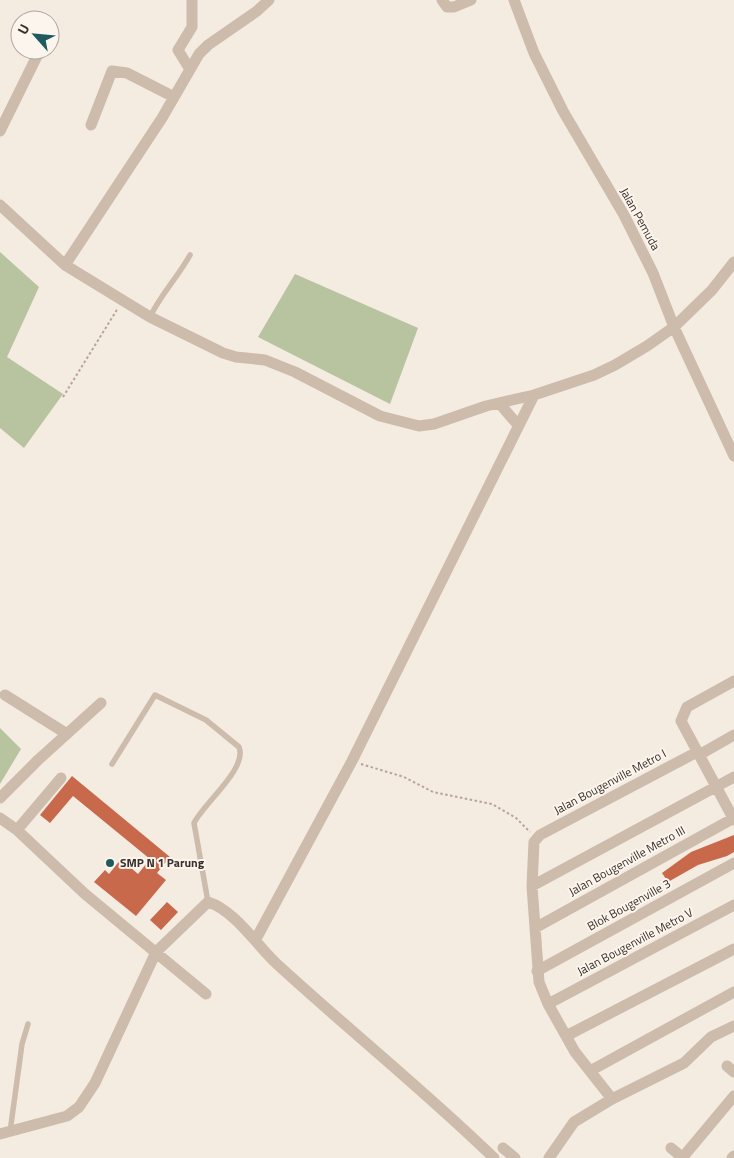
<svg xmlns="http://www.w3.org/2000/svg" width="734" height="1158" font-family="'Titillium Web',sans-serif">
	<rect width="100%" height="100%" fill="#f4ebe1"/>
	<path fill="#b8c4a0" d="M0,252L39,287L7,357L63,394L24,448L0,428Z
		M295,274L418,328L390,404L258,337Z
		M0,728L21,749L0,784Z"/>
	<path fill="#c8694b" d="M72,776L170,857L157,873L166,880L136,916L94,882L105,870L109,874L121,859L138,874L150,859L73,796L50,823L40,815Z
		M734,835V852L727,856L698,865L668,882L662,873L691,852Z
		M167,902L178,912L161,930L150,920Z"/>
	<g fill="none" stroke-linecap="round" stroke-linejoin="round">
		<path stroke="#b9a596" stroke-width="2" stroke-dasharray="2.5 2.5" stroke-linecap="butt" d="M63,397L118,308
			M361,764L404,777L433,792L492,804L516,818L530,832"/>
		<path stroke="#cdbbac" stroke-width="5.5" d="M150,317C161,294 178,277 190,255
			M112,764L155,695L206,720L239,747C248,768 204,803 194,823L208,902
			M10,1132L22,1044L28,1024"/>
		<path stroke="#cdbbac" stroke-width="11" d="M442,0L447,7H454L471,0
			M514,0L534,53L563,111L624,215L653,273L674,327L734,456
			M189,68L178,50L192,27V0
			M91,125L112,71L127,73L172,96
			M0,131L40,50
			M0,205L65,265L150,317L223,353L236,357L265,360L295,372L380,416L419,426L434,424L486,406L534,395L594,375L615,365L647,346L674,327L712,290L734,262
			M65,265L162,118L199,54L208,45L257,11L269,0
			M499,403L518,425
			M734,681L687,707L681,721L734,820
			M5,695L67,734
			M699,755L734,735
			M0,798L38,760L101,703
			M0,818L17,830L85,894L206,994
			M17,830L61,778
			M532,886L734,777
			M535,928L734,818
			M256,939L352,761L534,395
			M537,971L734,863
			M548,1004L734,905
			M566,1036L734,949
			M727,1066L734,1072
			M590,1071L734,992
			M612,1099L575,1052L548,1004L539,982L532,886L534,842L540,835L697,752
			M0,1134L67,1116L79,1107L95,1083L156,952L208,902C236,911 257,946 278,965C349,1030 425,1091 494,1158
			M503,1148L515,1158
			M671,1148L683,1158
			M683,1157L734,1096
			M549,1158L574,1122L612,1099L684,1063L711,1037L734,1026
			M732,1158L734,1156"/>
	</g>
	<circle fill="#1f5a5e" stroke="#fbf5ee" stroke-width="2" cx="110" cy="863" r="5"/>
	<g text-anchor="middle" stroke-width="4" stroke-linejoin="round" paint-order="stroke">
		<g font-size="12" fill="#3b302b" stroke="#fbf5ee">
			<text transform="translate(640 219) rotate(61)" y="4">Jalan Pemuda</text>
			<text transform="translate(610 782) rotate(-28)" y="4">Jalan Bougenville Metro I</text>
			<text transform="translate(627 861) rotate(-29)" y="4">Jalan Bougenville Metro III</text>
			<text transform="translate(629 905) rotate(-29)" y="4">Blok Bougenville 3</text>
			<text transform="translate(635 942) rotate(-28)" y="4">Jalan Bougenville Metro V</text>
		</g>
		<g font-size="12" font-weight="bold" fill="#3b302b" stroke="#fbf5ee" text-anchor="start">
			<text x="120" y="867">SMP N 1 Parung</text>
		</g>
	</g>
	<g transform="translate(35 35) rotate(297)"><circle r="24" fill="#fbf5ee" stroke="#aea6a0"/>
	<path d="M0-4L9 19L0 12L-9 19Z" fill="#1f5a5e"/>
	<text y="-8" font-size="14" font-weight="bold" text-anchor="middle" fill="#3b302b">U</text>
	</g>
</svg>
